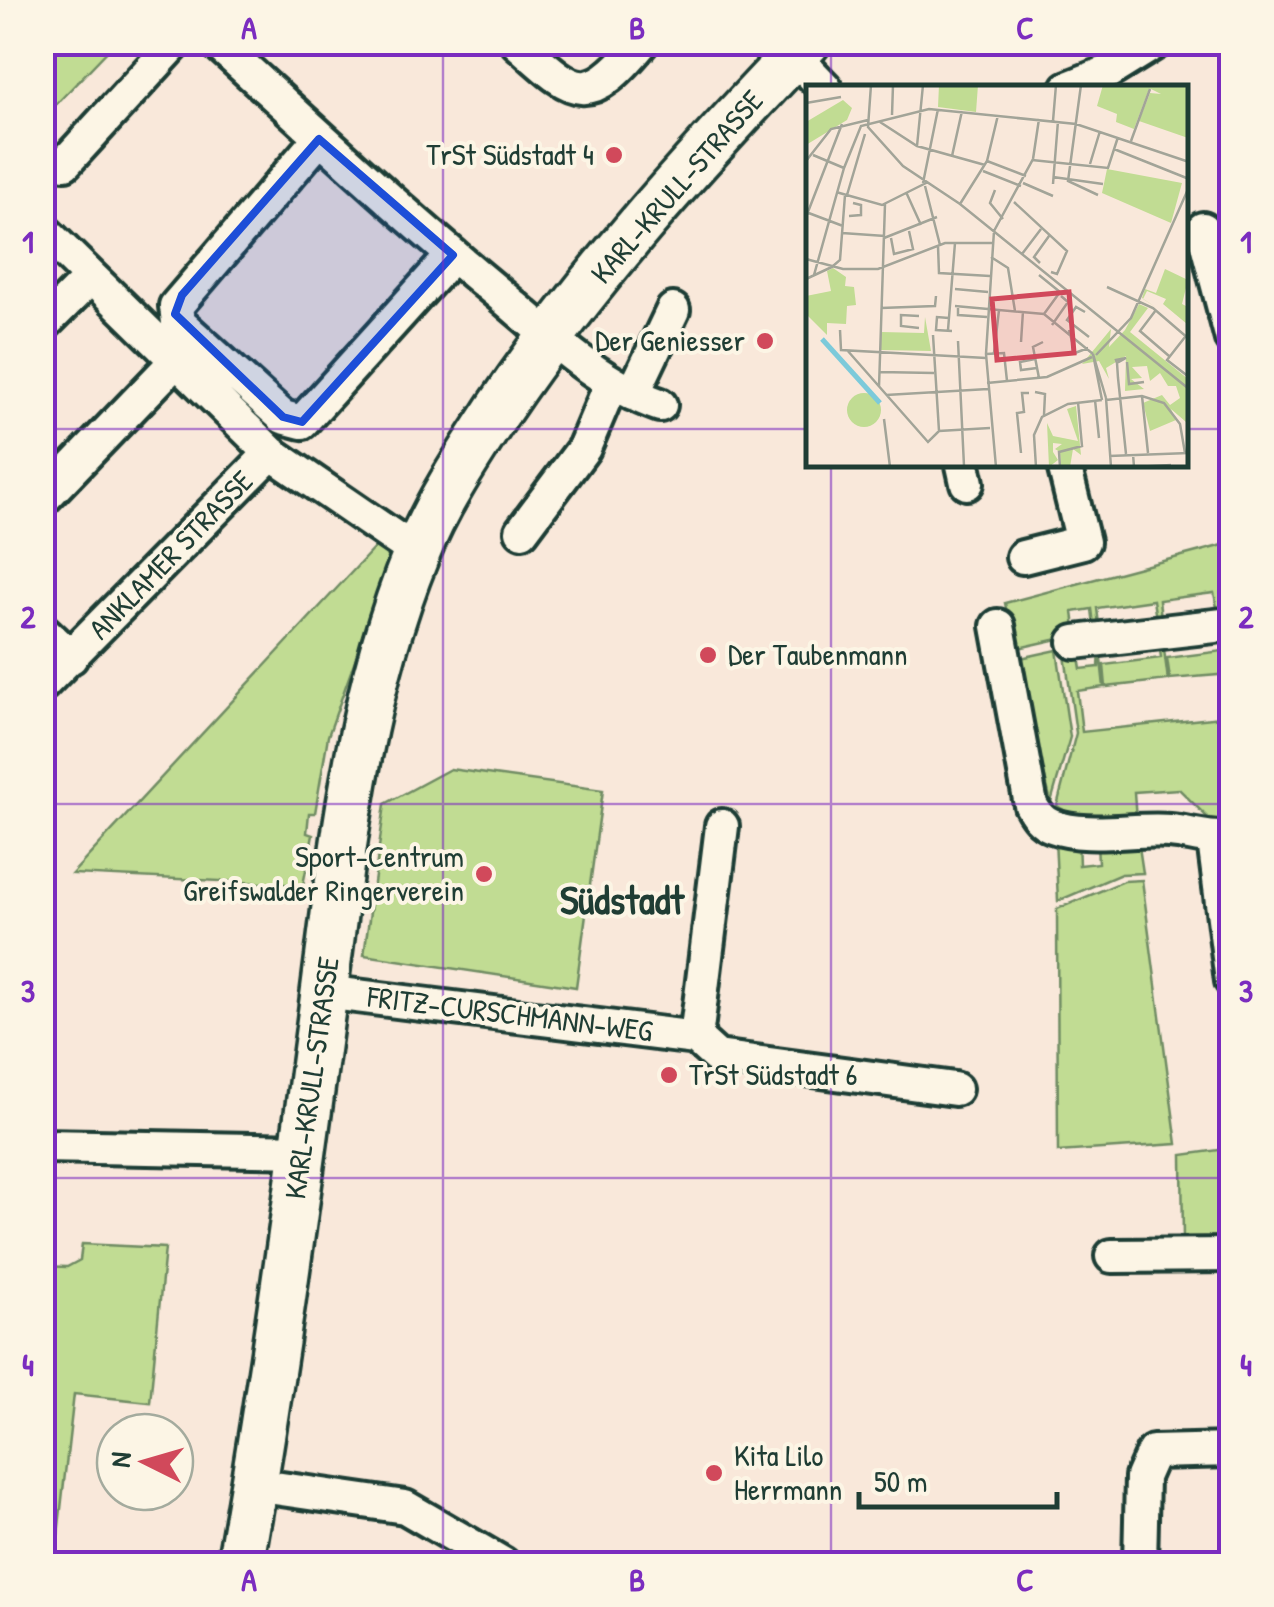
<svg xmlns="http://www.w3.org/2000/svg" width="1274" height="1607" font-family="'Patrick Hand',sans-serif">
	<rect width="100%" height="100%" fill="#f9e8da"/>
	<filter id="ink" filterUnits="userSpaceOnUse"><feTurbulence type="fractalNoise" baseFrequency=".01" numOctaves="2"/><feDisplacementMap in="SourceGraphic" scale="20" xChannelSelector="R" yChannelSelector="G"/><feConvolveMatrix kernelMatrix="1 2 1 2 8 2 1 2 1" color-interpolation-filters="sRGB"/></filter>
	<g filter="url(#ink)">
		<path fill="#c1dc93" stroke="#708c64" stroke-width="2.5" d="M43,42L115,43L43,118L42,43Z
			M1231,543V590L1221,592L1223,611L1218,612L1214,593L1159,600L1161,618L1156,619L1153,600L1097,608L1099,625H1094L1092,609L1073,612L1076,635L1014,649L1005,603Z
			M376,546L392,556L328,736L315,813H309L307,833L313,835L303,885L72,874Z
			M1225,633L1230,674L1170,679L1167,658L1223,651L1221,634Z
			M1159,642H1163L1168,680L1106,687L1104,665L1161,658Z
			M1077,645L1081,669L1099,667L1100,650L1104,687L1077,691L1082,732L1231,716V818L1210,820L1179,789L1134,792L1136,820L1076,817L1057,806L1076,733L1064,648Z
			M1057,650L1070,737L1051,802L1016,659Z
			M450,769L603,790L576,987L364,955L385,804Z
			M1055,838L1078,840L1079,865L1098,863L1097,842L1138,840L1143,873L1121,874L1058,901Z
			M1142,880L1177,1144L1058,1152L1057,909L1124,881Z
			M1226,1149L1231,1153V1240L1183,1241L1182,1155Z
			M82,1244L165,1248L150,1402L74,1394L57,1544L43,1538V1266L67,1267L80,1260Z"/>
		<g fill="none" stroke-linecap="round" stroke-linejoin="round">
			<defs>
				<path id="street" d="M216,42C309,126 400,212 497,292C547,334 597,383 660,405
					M517,42C575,94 586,110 642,42
					M794,56L825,88
					M1068,88L1106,73L1156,42
					M319,139L176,306L178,322L283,417L302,422L453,255
					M65,163L176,42
					M42,229L271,453L417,553
					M1203,229L1232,339
					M42,326L90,278
					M633,394L673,310
					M963,465L967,483
					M42,500L174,363
					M522,531L584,448L611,384
					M1023,557L1083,542L1064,465
					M998,626L1031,805C1036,814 1041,822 1052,826C1087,839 1133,828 1170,831C1191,833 1209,840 1232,838
					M42,630L71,657
					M1075,642L1232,624
					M42,685L271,453
					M1214,840L1232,981
					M324,992L696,1038L717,1057L955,1089
					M696,1038L722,826
					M42,1146L303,1151
					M1112,1256L1232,1255
					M254,1485L405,1507L503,1564
					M1140,1564L1142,1477L1153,1452L1232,1450"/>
				<path id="secondary" d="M240,1564C272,1385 296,1204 320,1024C341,865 355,705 416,555C436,504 469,455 499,409C588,277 697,157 807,42"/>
			</defs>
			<use href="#street" stroke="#1f3d34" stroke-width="40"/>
			<use href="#secondary" stroke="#1f3d34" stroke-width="52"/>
			<use href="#street" stroke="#fcf5e5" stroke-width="32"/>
			<use href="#secondary" stroke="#fcf5e5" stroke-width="45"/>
		</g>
	</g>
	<path fill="#1d4ed8" fill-opacity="0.2" stroke="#1d4ed8" stroke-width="8" stroke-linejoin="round" d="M319,139L453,255L302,422L283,417L175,314L182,295Z"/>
	<path fill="none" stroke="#7b2cbf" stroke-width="2.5" stroke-opacity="0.55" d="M443,42V1564M831,42V88M42,429H809M1186,429H1232M831,465V1564M42,804H1232M42,1178H1232"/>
	<g fill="#d1495b" stroke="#fcf5e5" stroke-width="4">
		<circle cx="614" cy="155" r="10"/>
		<circle cx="765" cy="341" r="10"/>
		<circle cx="708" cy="655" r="10"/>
		<circle cx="484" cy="874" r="10"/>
		<circle cx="669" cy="1075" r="10"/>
		<circle cx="714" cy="1473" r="10"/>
	</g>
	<g text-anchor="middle" stroke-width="8" stroke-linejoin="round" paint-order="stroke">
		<g font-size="30" fill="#1f3d34" stroke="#fcf5e5" text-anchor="end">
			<text x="594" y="165">TrSt Südstadt 4</text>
			<text x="745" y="351">Der Geniesser</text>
			<text x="728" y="665" text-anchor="start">Der Taubenmann</text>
			<text x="464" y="867">Sport-Centrum<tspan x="464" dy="34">Greifswalder Ringerverein</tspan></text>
			<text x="689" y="1085" text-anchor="start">TrSt Südstadt 6</text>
			<text x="734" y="1466" text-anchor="start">Kita Lilo<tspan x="734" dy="34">Herrmann</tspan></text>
		</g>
		<g font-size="30" fill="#1f3d34" stroke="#fcf5e5">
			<text transform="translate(677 187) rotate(-49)" y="10">KARL-KRULL-STRASSE</text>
			<text transform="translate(171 555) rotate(-46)" y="10">ANKLAMER STRASSE</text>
			<text transform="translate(510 1014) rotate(7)" y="10">FRITZ-CURSCHMANN-WEG</text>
			<text transform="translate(312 1078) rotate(-82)" y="10">KARL-KRULL-STRASSE</text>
		</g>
		<g font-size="40" font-weight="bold" fill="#1f3d34" stroke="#fcf5e5">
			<text x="622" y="914">Südstadt</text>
		</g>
	</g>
	<g transform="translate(806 85)">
		<rect width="382" height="382" fill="#f9e8da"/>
		<path d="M133,0H172L170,27L132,22ZM297,0H382V53L333,36L344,8L355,9L345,4H343L328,44L310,37L311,29L291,21ZM37,15L46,23L41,35L0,60V37ZM301,84L376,98L365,138L296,108ZM27,183L40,192L39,201L48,202L50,220L41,221L40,239L21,238V250L0,229V211L25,206L21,186ZM359,184L382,195L376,219L382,222L381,239L357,219L360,214L341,206L337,214L351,223L336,213L339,204L350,208ZM333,219L342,223L324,247L382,294L380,337L365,324L370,335L344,346L337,318L356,310L364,320L374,313L370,301H362L354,288L344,296L341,281L326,282L336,293L325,294L338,304L319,306L320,271L300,283L303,294L293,276L276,279L305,244L303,262L319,245ZM119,232L125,266L75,265V247L118,248ZM41 325a17 17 0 1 1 34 0a17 17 0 1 1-34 0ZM270,321L275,370L267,364L264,382H255L254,367L249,364L256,359L247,358V367L252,375L243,382L241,338L247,351L272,356L261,324Z" fill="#c1dc93"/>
		<path fill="none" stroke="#7ccada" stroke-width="5" d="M16,254L74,318"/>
		<path fill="none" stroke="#a2a498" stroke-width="2.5" d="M65,0L62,42L97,81L154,119L383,304M275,0L262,96L292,110M0,18L35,12M86,30L87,0M247,36L250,0M74,37L111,61L179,80M325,56L344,4M111,61L117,0M308,64L383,94M7,70L38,83L55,41L123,24L270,39L383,77M146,71L156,26M226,75L302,83L312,52M0,76L25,44L62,35M181,76L220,91M284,79L294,46M177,86L215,101M247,92L297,99M117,98L132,24M217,98L247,111M247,99L252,36M119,101L134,160M189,105L184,118L197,134M30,107L76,120L122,97M100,107L115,140M41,110L59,49M208,117L261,166L251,189L245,187M154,119L181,76L192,30M0,127L37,141M43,131L55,130V120L47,118M0,132L36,39M188,146L227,74L233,34M188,146L180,269L190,382M36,148L79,151M78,153L131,132M85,153L88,169L107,164L103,146M132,161L133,188L184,191M216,169L235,144M185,172L202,183L209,226M0,174L37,184H72L139,158H186M234,178L228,172L243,151M27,181L34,175L39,110M8,190L38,83M233,190L254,207L238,229M0,194L28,181M301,202L347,223L383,254M149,204L182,207M149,221L238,229L287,269M75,223L129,221L130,211M152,223V230L181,232M350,225L334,246L363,271M279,227L270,222L261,235L283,252M143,233L131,232L130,245L146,246M246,240L262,217L255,211M113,243L95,241V230L113,231M34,245L35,265L180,273M142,245L149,158M263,245L269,268L282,263M127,250L133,346M379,252L361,275L383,292M152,256L158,381M215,257L217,226M41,265L122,357L133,346L184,343M188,268L193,225M180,269L198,268L201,296M290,270L325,233L383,102M229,274L214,277L215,285L231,283M321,277L323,299L338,297M311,278L320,273L310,275L311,278L312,293L320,369M73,287L128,288M233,293L227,262L237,257M181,298L241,292L286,272M73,302L79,119M229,307L239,309L238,330M80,310L182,304M336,311L342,368M300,313L305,382M289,315L293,353M296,315L287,269L300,313M300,315L336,311L358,318L374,339L379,368M78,334L84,382M215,368L211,328L218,327L216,308H223M327,369L328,382L365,380M303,371L383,368M230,382L228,350L236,332L262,319L296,315M254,382L253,367L276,361L272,317"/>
		<path fill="#d1495b" fill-opacity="0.15" stroke="#d1495b" stroke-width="5" d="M263,207L268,268L191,275L186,214Z"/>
		<rect width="382" height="382" fill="none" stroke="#1f3d34" stroke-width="5"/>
	</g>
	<rect width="1274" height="1607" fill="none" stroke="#fcf5e5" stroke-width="110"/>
	<g transform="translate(145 1462) rotate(275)"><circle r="48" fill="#fcf5e5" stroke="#a4ab9e" stroke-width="2.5"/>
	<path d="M0-8L18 38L0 25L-18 38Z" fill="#d1495b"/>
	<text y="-15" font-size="28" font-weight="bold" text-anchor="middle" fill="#1f3d34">N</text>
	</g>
	<path d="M859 1492v15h198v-15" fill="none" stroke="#1f3d34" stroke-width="5"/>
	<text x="874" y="1492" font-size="30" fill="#1f3d34" stroke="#fcf5e5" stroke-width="8" paint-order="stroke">50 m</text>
	<rect x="55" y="55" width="1164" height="1497" fill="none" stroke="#7b2cbf" stroke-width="4"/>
	<g font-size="32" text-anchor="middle" font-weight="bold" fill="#7b2cbf">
		<text x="249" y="39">A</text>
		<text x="637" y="39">B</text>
		<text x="1025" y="39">C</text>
		<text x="28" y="253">1</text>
		<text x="1246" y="253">1</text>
		<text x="28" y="628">2</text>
		<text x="1246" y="628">2</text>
		<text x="28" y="1002">3</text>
		<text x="1246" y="1002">3</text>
		<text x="28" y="1376">4</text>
		<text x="1246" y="1376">4</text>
		<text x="249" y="1591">A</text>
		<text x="637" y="1591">B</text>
		<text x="1025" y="1591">C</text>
	</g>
</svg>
